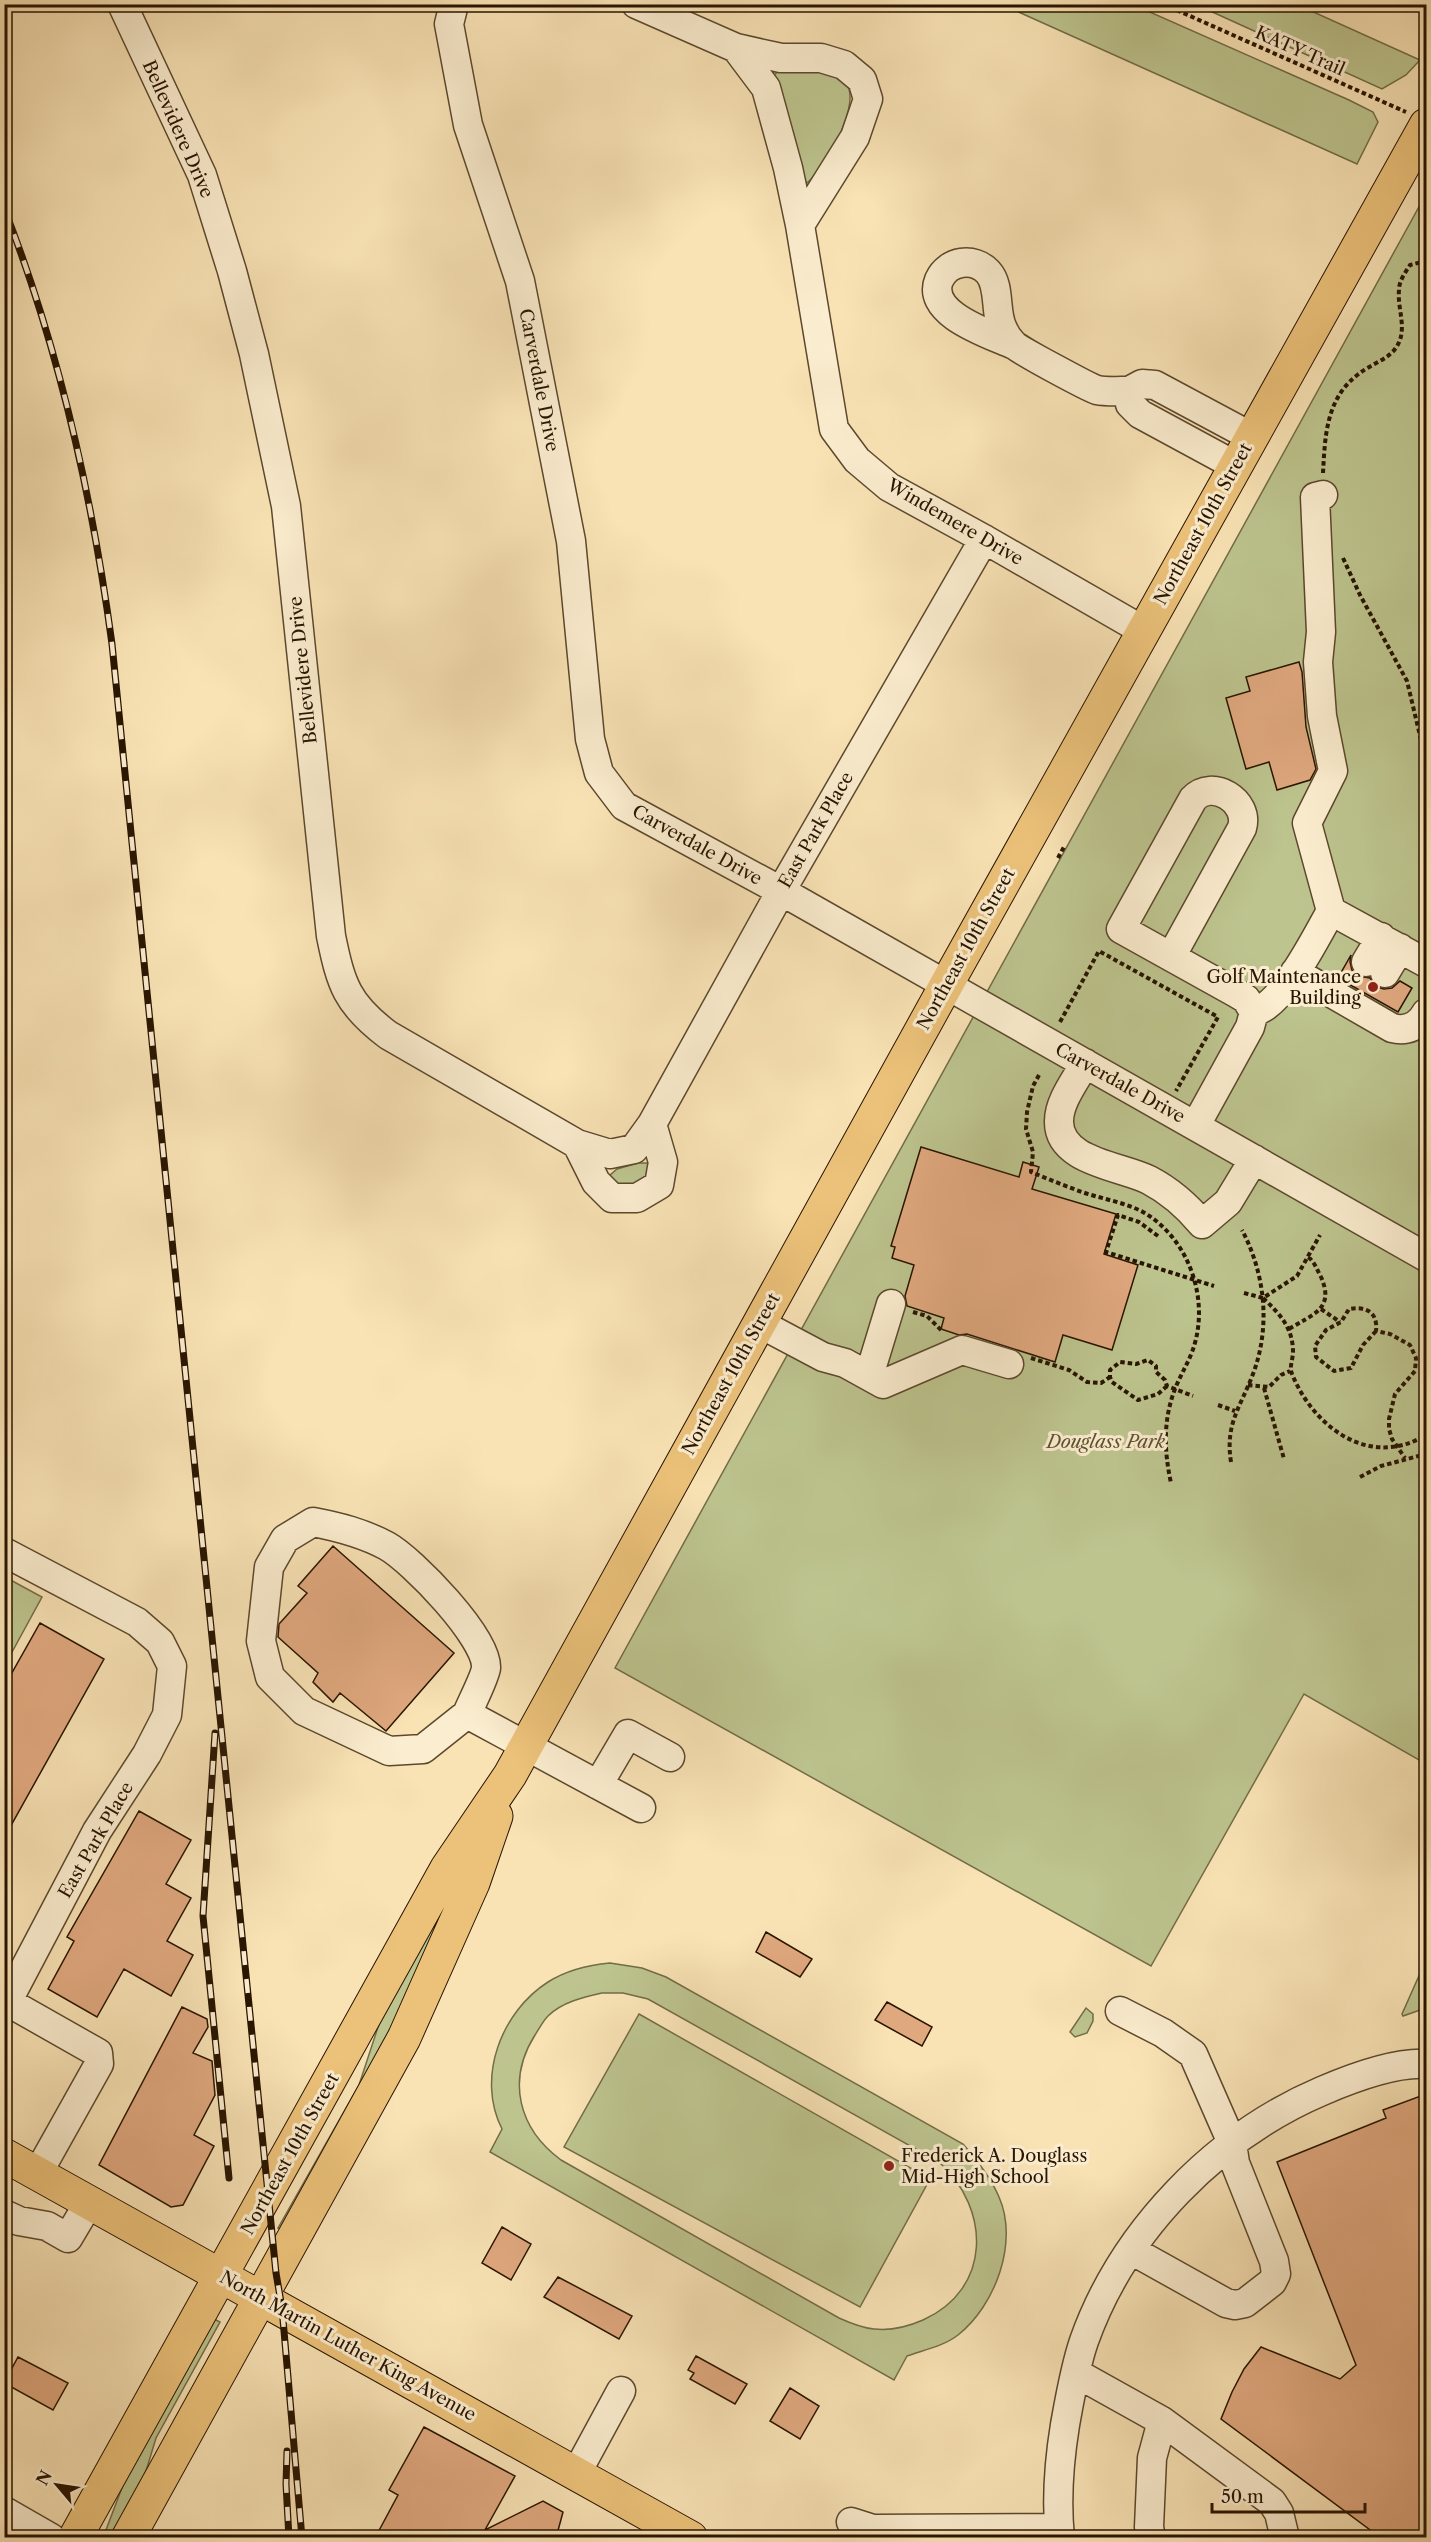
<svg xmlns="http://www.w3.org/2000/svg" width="1431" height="2542" font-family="'Libre Caslon Text',serif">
	<rect width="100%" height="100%" fill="#f9e3b5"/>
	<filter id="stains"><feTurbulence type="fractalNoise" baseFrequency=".00333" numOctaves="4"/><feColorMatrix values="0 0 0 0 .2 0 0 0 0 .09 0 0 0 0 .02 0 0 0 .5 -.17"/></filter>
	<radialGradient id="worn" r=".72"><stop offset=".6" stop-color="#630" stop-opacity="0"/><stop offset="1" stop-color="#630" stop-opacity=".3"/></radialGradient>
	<path fill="#bdc48e" stroke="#726c47" stroke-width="1.5" fill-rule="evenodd" d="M1003,5H1134L1349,100L1373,112L1378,122L1357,164Z
		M1197,5H1298L1420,60L1406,75L1382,89Z
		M825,69C831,73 840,77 845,82C864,102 824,170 807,183L799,174L773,76L780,70Z
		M1426,194V1764L1304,1694L1151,1966L615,1668Z
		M638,1163H648L653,1170L649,1180L615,1189L608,1177L617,1169Z
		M5,1577L42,1597L5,1665Z
		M451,1883L461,1887L387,2048L287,2231L278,2228L359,2085L381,2018Z
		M1426,1960V2008L1403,2016L1402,2014Z
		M610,1963L642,1968L666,1977L963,2144C977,2160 991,2178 999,2197C1019,2242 995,2306 958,2335C944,2346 924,2350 907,2356L894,2380L490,2152L502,2129C476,2078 501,2012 548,1982C567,1970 588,1965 610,1963ZM602,1993H623L648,1999L939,2162C991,2209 992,2289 923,2320C907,2327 891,2331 874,2329C862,2328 850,2323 839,2318L561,2160C519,2129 506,2081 535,2035C539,2029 543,2021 548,2016C562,2002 584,1997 602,1993Z
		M1086,2008L1093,2014V2021L1087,2033L1075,2037L1070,2032Z
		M639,2014L930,2179L860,2307L564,2147Z
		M214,2319L220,2322L156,2438L136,2504L114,2537L103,2538L123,2485Z"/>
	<path fill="#e0a87f" stroke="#281400" stroke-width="1.5" d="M1299,662L1302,672L1306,727L1316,769L1310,780L1277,790L1269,762L1246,769L1226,698L1250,691L1246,677Z
		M1351,955L1350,962L1352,970L1358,976L1370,978L1377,987L1384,989L1392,988L1400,981L1412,988L1398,1012L1338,978Z
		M921,1147L1019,1177L1023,1162L1039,1167L1032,1189L1116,1214L1104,1254L1138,1265L1112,1350L1063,1335L1055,1362L967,1334L959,1335L941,1329L944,1318L907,1306L905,1296L914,1265L892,1258L895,1247L891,1246Z
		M333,1546L454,1653L386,1731L340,1693L333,1702L313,1682L318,1673L278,1637L279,1624L307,1593L298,1586Z
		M40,1623L104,1659L4,1838V1687Z
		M139,1811L191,1840L166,1884L191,1898L167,1941L193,1955L171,1996L124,1969L97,2017L48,1989L74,1941L67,1937Z
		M766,1932L812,1959L800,1977L756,1952Z
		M887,2002L932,2027L922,2046L875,2020Z
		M182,2007L207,2019L208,2027L193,2053L212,2061L215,2095L194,2135L214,2146L183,2205L171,2207L99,2165Z
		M1426,2094V2538L1415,2531L1410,2538H1381L1221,2419L1232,2392L1244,2369L1261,2347L1340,2379L1356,2365L1277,2162L1386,2118L1383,2110Z
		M502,2227L531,2244L511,2280L482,2263Z
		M558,2277L632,2316L619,2339L544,2297Z
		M696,2356L747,2384L735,2404L690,2379L694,2373L688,2370Z
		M18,2357L68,2383L53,2410L4,2383Z
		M790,2388L819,2406L800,2439L770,2421Z
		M424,2427L515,2476L485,2530L543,2501L563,2512L556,2538H375L398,2495L389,2490Z"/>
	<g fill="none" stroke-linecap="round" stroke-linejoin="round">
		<defs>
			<path id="minor" d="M122,4L202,175L232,271L254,354L286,506L331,936C341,985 347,1004 388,1035L577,1144L596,1182L612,1198H637L659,1185L663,1162L652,1124L781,891L984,539
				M454,4L449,24L468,125L520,281L571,541L590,739L599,773L624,806L781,891L1426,1257
				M636,4L736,48L781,58H821L844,65L862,80L868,99L855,137L800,225L834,429L857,460L889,487L984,539L1144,631
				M736,48L766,88L788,168L800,225
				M1014,345C990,334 925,314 939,280C948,260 974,257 988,272C1001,286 994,312 1003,329C1005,334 1009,340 1013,344C1017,349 1090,388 1097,390C1107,392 1119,391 1129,391
				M1236,466L1140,414L1130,404L1129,391L1142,384L1155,385L1252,437
				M1323,495L1315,497L1321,632L1318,662L1322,716L1333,771L1307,823L1331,911L1426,963
				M1171,957L1242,828C1250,801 1212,778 1193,799L1121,929L1236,993L1246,999L1254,1012L1250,1027L1196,1125
				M1366,962L1381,937
				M1295,972L1392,1028C1407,1032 1419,1026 1426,1013
				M1385,973L1400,948
				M1254,1012C1283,1005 1316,937 1331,911
				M1085,1063C1076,1080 1059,1101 1059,1121C1058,1162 1122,1166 1149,1180C1170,1191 1187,1206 1202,1224L1228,1202L1254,1159
				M577,1144L610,1154L634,1149L652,1124
				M759,1323L823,1357L845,1363L883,1384L962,1350L1009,1364
				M869,1376L891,1304
				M4,1552L137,1622L160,1642L172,1666L167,1715L147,1754L97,1831L4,2008
				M467,1714C471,1704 485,1677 486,1668C488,1638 412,1560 387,1546C363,1533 339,1527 313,1522L285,1539L269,1567L261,1641L270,1677L304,1711L389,1751L423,1749L467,1714L641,1808
				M598,1785L628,1734L670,1757
				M8,2002L98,2053L99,2064L38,2173
				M1120,2011L1163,2033L1193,2054L1232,2143L1235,2163L1274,2261L1276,2274L1272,2282L1245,2303L1235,2305L1226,2303L1131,2250
				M4,2214L19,2221L47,2226L68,2238L90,2201
				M1076,2373L1162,2421L1272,2502L1279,2513L1285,2538
				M576,2474L621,2391
				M4,2511L51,2538
				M851,2522L873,2529L1059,2528
				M1060,2538C1056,2500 1059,2462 1065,2425C1070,2397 1075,2367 1084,2341C1123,2231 1216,2136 1322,2091C1350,2079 1395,2062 1426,2064
				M1151,2538L1149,2527L1152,2458L1162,2421"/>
			<path id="major" d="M4,2155L691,2538
				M75,2538L447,1868L510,1775L954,971L1426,125
				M128,2538L404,2038L473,1883L496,1816"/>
		</defs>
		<use href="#minor" stroke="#5c482d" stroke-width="31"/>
		<use href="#major" stroke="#281400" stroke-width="35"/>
		<path stroke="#281400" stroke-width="4" stroke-dasharray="4.5 3" stroke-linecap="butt" d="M1163,4L1406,112
			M1323,473C1325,436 1326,397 1360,373C1370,365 1388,359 1395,349C1409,331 1397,310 1399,290C1399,281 1405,273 1410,265L1422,262L1426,263
			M1343,558L1360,595L1407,681L1426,761
			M1058,858L1065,845
			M1060,1022L1099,951L1218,1017L1176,1091
			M1039,1075L1033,1086L1027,1112L1026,1129L1033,1152L1031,1172C1048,1179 1065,1186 1082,1192C1102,1199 1124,1202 1143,1212C1190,1239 1211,1302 1192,1352C1187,1365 1180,1376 1175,1389C1163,1420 1164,1451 1171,1483
			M1158,1236L1139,1222L1118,1215L1106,1252L1214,1286
			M1244,1293L1263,1298L1297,1276L1320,1235
			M1263,1298C1280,1314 1293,1328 1293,1352C1293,1359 1289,1367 1292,1374C1314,1428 1370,1469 1426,1435
			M1321,1309L1340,1322
			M913,1312L927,1316L943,1332
			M1289,1329C1313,1314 1335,1309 1321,1277C1317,1270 1315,1262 1308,1257
			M1376,1331L1363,1345L1351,1368L1334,1371L1316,1357L1315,1346L1326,1330L1341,1322L1349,1309C1366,1306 1378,1312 1376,1331L1390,1334L1410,1345L1416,1358L1415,1371L1395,1394L1389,1419V1429L1392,1439L1405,1458
			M1031,1358L1069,1370L1087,1382L1101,1383L1110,1377
			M1248,1385L1269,1387L1281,1375L1290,1371
			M1167,1386L1158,1394L1138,1400L1112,1382L1110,1377V1370L1120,1362L1136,1364L1148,1360L1156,1366V1372L1165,1380L1167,1386L1193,1396
			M1264,1388L1284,1459
			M1218,1405L1235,1411
			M1231,1462C1225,1424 1240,1408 1253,1374C1271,1326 1265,1274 1242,1230
			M1360,1477L1381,1466L1426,1454"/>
		<use href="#minor" stroke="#fbedcf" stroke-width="28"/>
		<use href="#major" stroke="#ecc27a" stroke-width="33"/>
		<defs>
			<path id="rail" d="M4,208C59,348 92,495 112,644L276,2273L282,2308L302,2538
				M215,1733L203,1916L229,2178
				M287,2451L286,2484L289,2538"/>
		</defs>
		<use href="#rail" stroke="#281400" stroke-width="7"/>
		<use href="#rail" stroke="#fbedcf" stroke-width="4.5" stroke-dasharray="14" stroke-linecap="butt"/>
	</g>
	<g fill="#8f2418" stroke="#fbedcf" stroke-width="2">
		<circle cx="1373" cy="987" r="6"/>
		<circle cx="889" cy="2166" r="6"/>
	</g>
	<g text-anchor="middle" stroke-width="6" stroke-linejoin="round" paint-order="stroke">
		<g font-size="18" fill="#281400" stroke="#fbedcf">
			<text transform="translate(1300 51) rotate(24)" y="6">KATY Trail</text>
			<text transform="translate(178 129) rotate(66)" y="6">Bellevidere Drive</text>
			<text transform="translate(539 380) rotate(79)" y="6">Carverdale Drive</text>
			<text transform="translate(955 522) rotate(30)" y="6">Windemere Drive</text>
			<text transform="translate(1203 524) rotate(-61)" y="6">Northeast 10th Street</text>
			<text transform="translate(303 670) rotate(-96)" y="6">Bellevidere Drive</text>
			<text transform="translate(816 830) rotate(-60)" y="6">East Park Place</text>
			<text transform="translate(697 845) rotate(29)" y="6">Carverdale Drive</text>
			<text transform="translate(966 949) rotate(-61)" y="6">Northeast 10th Street</text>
			<text transform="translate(1120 1083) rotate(29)" y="6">Carverdale Drive</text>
			<text transform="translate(731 1374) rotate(-61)" y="6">Northeast 10th Street</text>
			<text transform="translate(96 1840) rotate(-60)" y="6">East Park Place</text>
			<text transform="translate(290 2154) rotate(-61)" y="6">Northeast 10th Street</text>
			<text transform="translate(348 2346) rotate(29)" y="6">North Martin Luther King Avenue</text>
		</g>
		<g font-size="18" fill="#281400" stroke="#fbedcf" text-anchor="end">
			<text x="1361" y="983">Golf Maintenance<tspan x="1361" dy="21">Building</tspan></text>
			<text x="901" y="2162" text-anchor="start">Frederick A. Douglass<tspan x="901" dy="21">Mid-High School</tspan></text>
		</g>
		<g font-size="18" font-style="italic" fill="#5c5232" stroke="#fbedcf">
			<text x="1106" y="1448">Douglass Park</text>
		</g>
	</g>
	<rect width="1431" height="2542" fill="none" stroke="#f9e3b5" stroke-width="24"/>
	<rect x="6" y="6" width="1419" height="2530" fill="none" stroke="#281400" stroke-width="3"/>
	<rect x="12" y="12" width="1407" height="2518" fill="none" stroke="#281400" stroke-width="1.5"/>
	<g transform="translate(57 2485) rotate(299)" stroke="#fbedcf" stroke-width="4.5" paint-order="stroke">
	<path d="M0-4.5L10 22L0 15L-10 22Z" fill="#281400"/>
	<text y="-9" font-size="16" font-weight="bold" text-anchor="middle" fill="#281400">N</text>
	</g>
	<path d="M1212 2503v9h153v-9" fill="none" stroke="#281400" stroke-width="3"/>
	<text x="1221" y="2503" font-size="18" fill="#281400" stroke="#fbedcf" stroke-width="4.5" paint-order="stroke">50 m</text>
	<rect width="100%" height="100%" filter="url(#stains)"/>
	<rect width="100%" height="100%" fill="url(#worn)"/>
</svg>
